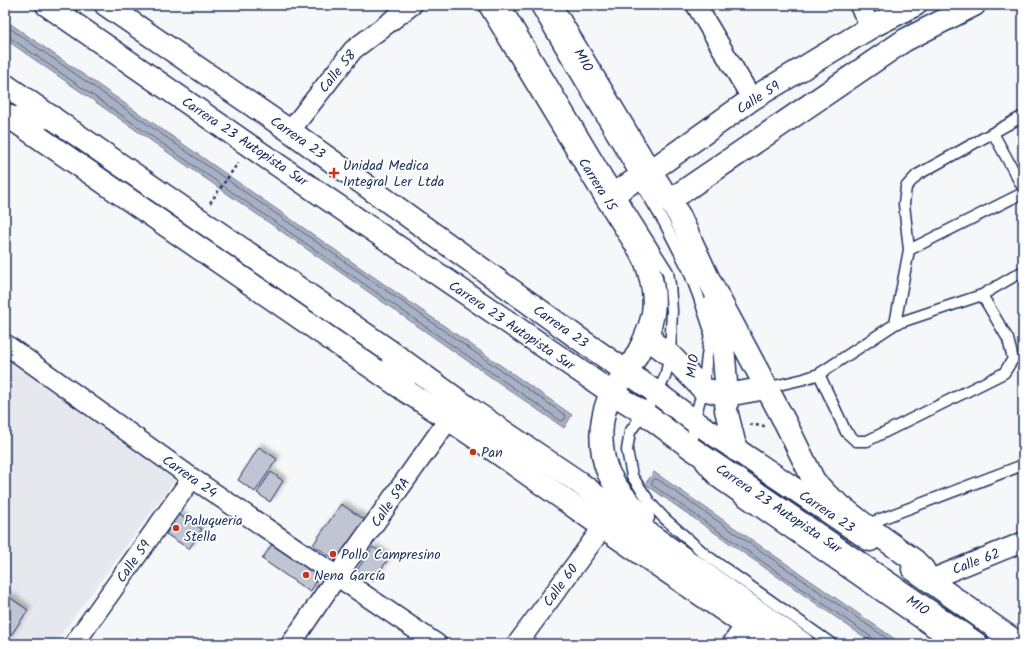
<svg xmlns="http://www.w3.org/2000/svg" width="1028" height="649" font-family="Kalam,sans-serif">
	<defs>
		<filter id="shadow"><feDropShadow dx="3.5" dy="-3.5" stdDeviation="2" flood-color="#0004"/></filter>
	</defs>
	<rect width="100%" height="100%" fill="#f6f7f9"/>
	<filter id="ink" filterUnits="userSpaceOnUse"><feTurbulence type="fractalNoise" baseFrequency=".025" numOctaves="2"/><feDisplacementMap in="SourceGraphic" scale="8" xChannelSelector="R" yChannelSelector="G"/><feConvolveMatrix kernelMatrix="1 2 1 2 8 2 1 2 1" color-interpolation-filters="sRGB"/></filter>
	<g filter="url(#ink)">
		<path fill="#e6e8ee" d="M5,356L175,480L54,644H5Z"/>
		<path fill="#a9b0c1" stroke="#707c99" d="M5,20L572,415L564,428L5,39Z
			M654,472L902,644H874L645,484Z"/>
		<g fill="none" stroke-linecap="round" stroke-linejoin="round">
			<path stroke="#546386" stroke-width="1" d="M5,25L565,415L566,417L564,420L561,421L9,37L5,36
				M876,644V641L874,639L652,485V482L654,479H657L895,644"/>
		</g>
		<path fill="#c0c4d3" stroke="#1b2f5e" filter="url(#shadow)" d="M259,447L277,459L255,492L238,480Z
			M271,472L283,481L270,502L257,493Z
			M341,504L365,520L337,561L313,545Z
			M178,514L202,529L189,549L166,534Z
			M273,543L312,570L316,583L310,592L262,559Z
			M373,547L389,558L373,581L357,570Z
			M6,595L28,610L5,644V596Z"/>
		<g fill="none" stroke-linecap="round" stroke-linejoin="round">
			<defs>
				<path id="lane" d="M505,5L608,177L668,272L670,285L672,311L670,355L665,377L657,393L630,432L627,450L632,476L651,504L664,518L706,555L832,644
					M535,5L629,164L665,224L688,269L698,295L710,331L703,389L694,421L691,448V449
					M993,133L1023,188
					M909,250L1023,193
					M895,324L982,295L1023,271
					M819,374L846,432L856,441H867L1004,373L1013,359L1008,339L982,295
					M766,388L804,379L819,374L895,324L909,250L904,204L906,187L917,175L1023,116
					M701,464L716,482L950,644
					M865,525L1023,465"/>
				<path id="street" d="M696,5L752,99
					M859,5L871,27
					M290,131L353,50L412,5
					M5,344L192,478L437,644
					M929,580L1023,542
					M74,644L192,478
					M291,644L337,576L441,430L448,419
					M517,644L603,527
					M732,644L745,625"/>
				<path id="secondary" d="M106,5L290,131L578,338L657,393L694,421L870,540
					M5,114L406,391C473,434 538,481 603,527C660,567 717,605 773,644
					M607,198L662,163L752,99L871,27L915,5
					M669,201L905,40L974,5
					M913,569L1019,644"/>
				<path id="primary" d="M47,5L250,146L612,393L644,413L691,448L977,644
					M490,5L598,184L644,257C651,275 656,293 653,313C650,332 636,359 625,374C621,381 615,387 611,394C603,410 600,430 602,447C603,456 605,466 609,474C617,491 630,503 643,517
					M550,5L641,157L679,215L709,280L786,424L814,481L828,496L865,525L915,561L923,569L929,580
					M5,85L391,352L470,409L577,481L603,501L803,644
					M11,118L52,117
					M714,305L722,340L724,357L727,395L726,410L736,450
					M650,327L651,341L670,355L703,389L727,395L766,388
					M391,352L406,391
					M432,407L470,409"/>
			</defs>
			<use href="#lane" stroke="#1b2f5e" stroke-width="13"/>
			<use href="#street" stroke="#1b2f5e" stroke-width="22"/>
			<use href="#secondary" stroke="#1b2f5e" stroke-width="25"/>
			<use href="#primary" stroke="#1b2f5e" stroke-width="25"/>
			<path stroke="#1b2f5e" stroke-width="2.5" stroke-dasharray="3 3" stroke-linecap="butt" d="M210,203L238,163
				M750,424L753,425L765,426"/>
			<use href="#lane" stroke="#fff" stroke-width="10"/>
			<use href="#street" stroke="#fff" stroke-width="19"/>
			<use href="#secondary" stroke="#fff" stroke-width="22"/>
			<use href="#primary" stroke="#fff" stroke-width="22"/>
		</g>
	</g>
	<g fill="#c8321e" stroke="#fff" stroke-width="1.5">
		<path d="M332 167h4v4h4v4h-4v4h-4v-4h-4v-4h4z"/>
		<circle cx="473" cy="452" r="4"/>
		<circle cx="176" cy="528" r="4"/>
		<circle cx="333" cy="554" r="4"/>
		<circle cx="306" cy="575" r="4"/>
	</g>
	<g text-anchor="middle" stroke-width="3.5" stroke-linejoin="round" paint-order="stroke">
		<g font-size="14" fill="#1b2f5e" stroke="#fff">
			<text transform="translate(584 60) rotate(60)" y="5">MIO</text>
			<text transform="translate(337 71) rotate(-51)" y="5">Calle 58</text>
			<text transform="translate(758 97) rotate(-33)" y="5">Calle 59</text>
			<text transform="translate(298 137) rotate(35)" y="5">Carrera 23</text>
			<text transform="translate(245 141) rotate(34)" y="5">Carrera 23 Autopista Sur</text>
			<text transform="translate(598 184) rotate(58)" y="5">Carrera 15</text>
			<text transform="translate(512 325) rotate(34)" y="5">Carrera 23 Autopista Sur</text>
			<text transform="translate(561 326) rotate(35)" y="5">Carrera 23</text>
			<text transform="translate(692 366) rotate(-83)" y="5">MIO</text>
			<text transform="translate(190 476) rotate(35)" y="5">Carrera 24</text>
			<text transform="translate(390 502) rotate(-55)" y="5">Calle 59A</text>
			<text transform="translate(779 508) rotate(34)" y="5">Carrera 23 Autopista Sur</text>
			<text transform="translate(827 511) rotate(34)" y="5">Carrera 23</text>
			<text transform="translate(133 561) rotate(-55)" y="5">Calle 59</text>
			<text transform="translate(976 561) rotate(-21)" y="5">Calle 62</text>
			<text transform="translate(560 585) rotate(-54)" y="5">Calle 60</text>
			<text transform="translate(918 605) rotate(35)" y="5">MIO</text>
		</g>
		<g font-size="14" fill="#1b2f5e" stroke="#fff" text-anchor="start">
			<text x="343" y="170">Unidad Medica<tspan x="343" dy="16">Integral Ler Ltda</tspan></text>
			<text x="481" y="457">Pan</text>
			<text x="184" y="525">Paluqueria<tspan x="184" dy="16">Stella</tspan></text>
			<text x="341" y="559">Pollo Campresino</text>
			<text x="314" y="580">Nena García</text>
		</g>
	</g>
	<rect width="1028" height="649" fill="none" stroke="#fff" stroke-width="20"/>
	<rect x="10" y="10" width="1008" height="629" fill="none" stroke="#1b2f5e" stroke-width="1.5" filter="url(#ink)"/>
</svg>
